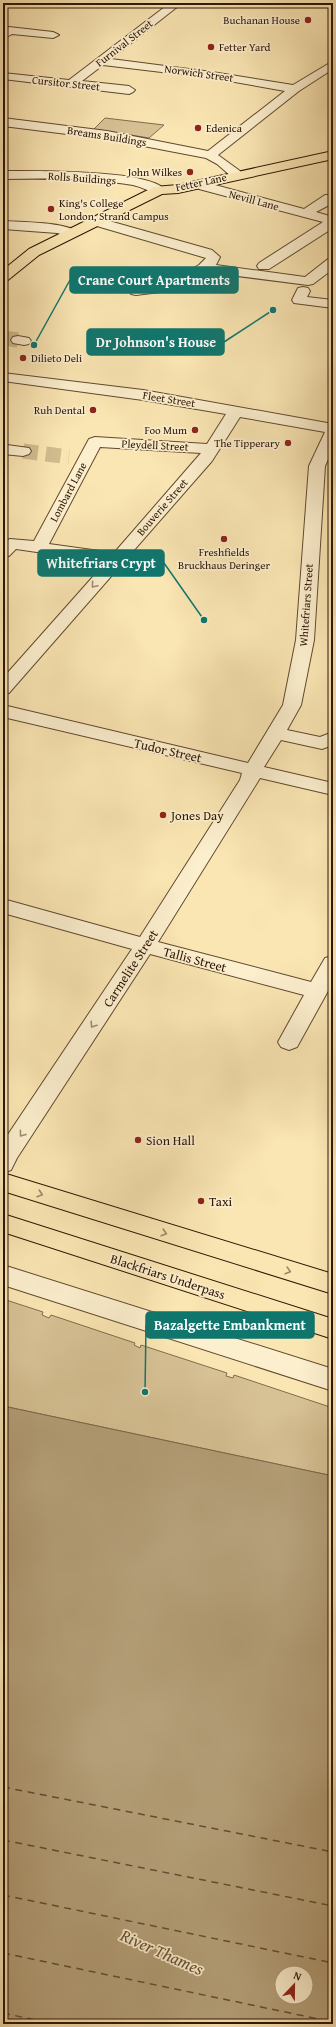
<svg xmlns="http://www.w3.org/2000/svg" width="336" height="2027" font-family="'Gentium Book Plus',serif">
	<rect width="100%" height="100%" fill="#fae6b3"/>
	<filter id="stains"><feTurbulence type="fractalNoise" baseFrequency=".005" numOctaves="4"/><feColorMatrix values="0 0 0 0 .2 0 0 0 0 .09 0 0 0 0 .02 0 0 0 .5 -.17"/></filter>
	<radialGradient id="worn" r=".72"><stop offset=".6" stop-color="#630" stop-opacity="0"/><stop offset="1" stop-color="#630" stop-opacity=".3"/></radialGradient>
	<path fill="#d7c295" stroke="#826c4d" d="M105,118L164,125L149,138L94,129Z
		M3,1299L43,1312L42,1315L49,1318L51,1315L135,1343L134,1345L140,1348L141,1345L227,1373L226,1376L233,1378L234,1375L333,1408V1476L3,1406Z"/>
	<path fill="#b49f78" stroke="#7e684a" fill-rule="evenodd" d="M3,1406L333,1476V2024H3ZM282,1973H306V1997H282Z"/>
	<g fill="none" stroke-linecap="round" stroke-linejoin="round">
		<path stroke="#634c33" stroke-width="1.5" stroke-dasharray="7 5.5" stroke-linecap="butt" d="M3,1787L333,1852
			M3,1840L333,1906
			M3,1895L333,1963
			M3,1953L333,2022
			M3,2013L54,2024"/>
		<path stroke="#d1bc90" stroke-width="15" stroke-dasharray="15 8" stroke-linecap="butt" d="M3,338L18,340
			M23,451L69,457"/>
		<defs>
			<path id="minor" d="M170,3H182L111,59L212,72L293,85L333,61V69L299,91L218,155L240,171L242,174L240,177H232L217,164L206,158L107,139L3,126V118L107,131L208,151L285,91L212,78L103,65L82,81L129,86L135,90L133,92L129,94L3,79V73L69,80Z
				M9,27L53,32L59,35L53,38L12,34L3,39V30Z
				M3,171C30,171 151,169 165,190L159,194C150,192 142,187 133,185C91,178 46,178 3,179Z
				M204,182L304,209L325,195H333V203L316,212L333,217V228L269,269H259L257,266L259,263L323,222L199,189L198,186Z
				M95,217L212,250L220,257L216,265L305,277L328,259L333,258V269L313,284L308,285L206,272L176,290L136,295L131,294L129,291L131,288L168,283L199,265L206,258L90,224L88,221L90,218Z
				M3,221C18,222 70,222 78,233L71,237L57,233L3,229Z
				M303,287L308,288L310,291L307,297L333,300V308L294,303L292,300L298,288Z
				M18,336L29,338L31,341L29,344L24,345L13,343L11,340L13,337Z
				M3,373L143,390L333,424V449L325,466L314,640L301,705L287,730L320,737L333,732V745L322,749L281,740L264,767L333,783V795L260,778L158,942L311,982L325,958L333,956V982L297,1047L289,1050L281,1047L278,1042L304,995L150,954L17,1158L11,1170L3,1173V1142L132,949L3,913V899L140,937L240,780L242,773L3,717V705L248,763L283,705L296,640L309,466L325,432L240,417L212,461L9,693L3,695V678L106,562L16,549L9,556L3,557V542L10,539L34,541L89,439L95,437L207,444L226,414L143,400L3,381ZM100,447L201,453L114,553L49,544Z
				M7,445L29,448L31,451L29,454L23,456L3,454V446Z
				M3,1265L333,1369V1391L3,1285Z"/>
			<path id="major" d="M333,151V159L178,193L162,194L39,255L8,280L3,281V270L29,249L154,187L178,185Z
				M3,1173L333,1274V1294L3,1191Z
				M3,1214L333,1319V1339L3,1232Z"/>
		</defs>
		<use href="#minor" stroke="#604930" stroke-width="2"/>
		<use href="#major" stroke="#2d1505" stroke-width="2"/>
		<use href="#minor" fill="#fcefce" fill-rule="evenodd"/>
		<use href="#major" fill="#fae6b3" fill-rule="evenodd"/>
	</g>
	<defs><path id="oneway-chevron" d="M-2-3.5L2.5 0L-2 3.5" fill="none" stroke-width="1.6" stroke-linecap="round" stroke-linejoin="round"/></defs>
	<g stroke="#9f8d74">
		<use href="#oneway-chevron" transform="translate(94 585) rotate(130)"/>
		<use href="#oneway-chevron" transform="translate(93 1025) rotate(123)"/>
		<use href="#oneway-chevron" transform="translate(22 1134) rotate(126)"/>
	</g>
	<g stroke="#9e8865">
		<use href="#oneway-chevron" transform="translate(40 1194) rotate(18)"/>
		<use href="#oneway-chevron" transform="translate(164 1233) rotate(17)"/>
		<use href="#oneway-chevron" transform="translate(288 1271) rotate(16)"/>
	</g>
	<g fill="#8f2418" stroke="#fcefce" stroke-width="1.5">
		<circle cx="308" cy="20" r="4"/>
		<circle cx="211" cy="47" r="4"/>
		<circle cx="198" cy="128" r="4"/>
		<circle cx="190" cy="172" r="4"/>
		<circle cx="51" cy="209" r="4"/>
		<circle cx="23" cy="358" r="4"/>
		<circle cx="93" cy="410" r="4"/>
		<circle cx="195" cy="430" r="4"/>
		<circle cx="288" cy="443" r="4"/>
		<circle cx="224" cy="539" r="4"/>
		<circle cx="163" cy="815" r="4"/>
		<circle cx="138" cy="1140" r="4"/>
		<circle cx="201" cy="1201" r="4"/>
	</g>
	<g text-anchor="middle" stroke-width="3.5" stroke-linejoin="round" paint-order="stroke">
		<g font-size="11" fill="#2d1505" stroke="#fcefce" text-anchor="end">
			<text x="300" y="24">Buchanan House</text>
			<text x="219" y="51" text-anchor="start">Fetter Yard</text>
			<text x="206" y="132" text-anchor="start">Edenica</text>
			<text x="182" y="176">John Wilkes</text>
			<text x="59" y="207" text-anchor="start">King's College<tspan x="59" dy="13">London, Strand Campus</tspan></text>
			<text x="31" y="362" text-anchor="start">Dilieto Deli</text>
			<text x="85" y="414">Ruh Dental</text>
			<text x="187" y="434">Foo Mum</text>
			<text x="280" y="447">The Tipperary</text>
			<text x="224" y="556" text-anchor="middle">Freshfields<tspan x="224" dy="13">Bruckhaus Deringer</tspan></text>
		</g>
		<g font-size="11" fill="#2d1505" stroke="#fcefce">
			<text transform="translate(124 43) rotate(-38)" y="4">Furnival Street</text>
			<text transform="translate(199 73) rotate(8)" y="4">Norwich Street</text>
			<text transform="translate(66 83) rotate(6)" y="4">Cursitor Street</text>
			<text transform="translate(107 136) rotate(9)" y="4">Breams Buildings</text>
			<text transform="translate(82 178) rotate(4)" y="4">Rolls Buildings</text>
			<text transform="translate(201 182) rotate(-12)" y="4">Fetter Lane</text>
			<text transform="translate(254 200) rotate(15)" y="4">Nevill Lane</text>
			<text transform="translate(169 399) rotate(9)" y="4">Fleet Street</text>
			<text transform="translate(155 445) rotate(3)" y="4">Pleydell Street</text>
			<text transform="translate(68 492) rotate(-62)" y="4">Lombard Lane</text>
			<text transform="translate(162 507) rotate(-49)" y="4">Bouverie Street</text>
			<text transform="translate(306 605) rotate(-86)" y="4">Whitefriars Street</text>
		</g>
		<g font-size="13" fill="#2d1505" stroke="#fcefce">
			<text transform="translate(168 750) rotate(13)" y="5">Tudor Street</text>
			<text transform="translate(195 959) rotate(15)" y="5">Tallis Street</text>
			<text transform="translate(130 968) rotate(-57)" y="5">Carmelite Street</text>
			<text transform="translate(168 1276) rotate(18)" y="5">Blackfriars Underpass</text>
		</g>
		<g font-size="13" fill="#2d1505" stroke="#fcefce" text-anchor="start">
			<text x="171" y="820">Jones Day</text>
			<text x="146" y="1145">Sion Hall</text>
			<text x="209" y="1206">Taxi</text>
		</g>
		<g font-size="17" font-style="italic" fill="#634c33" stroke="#fcefce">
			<text transform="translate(162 1952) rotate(24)" y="6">River Thames</text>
		</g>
	</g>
	<path fill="none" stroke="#0f766e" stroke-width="1.5" d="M34 345L70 280M273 310L224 342M204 620L164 563M145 1392L146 1325"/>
	<g fill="#0f766e" stroke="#fcefce" stroke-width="1.5">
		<circle cx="34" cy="345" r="4"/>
		<circle cx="273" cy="310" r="4"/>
		<circle cx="204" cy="620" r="4"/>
		<circle cx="145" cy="1392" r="4"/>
	</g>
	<g fill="#0f766e" stroke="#0f766e" stroke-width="1.5">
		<rect x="70" y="267" width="168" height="26" rx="4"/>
		<rect x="87" y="329" width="137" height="26" rx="4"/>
		<rect x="38" y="550" width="126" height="26" rx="4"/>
		<rect x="146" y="1312" width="168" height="26" rx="4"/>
	</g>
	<g font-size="14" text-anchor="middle" font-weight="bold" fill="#fff">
		<text x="154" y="285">Crane Court Apartments</text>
		<text x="156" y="347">Dr Johnson's House</text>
		<text x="101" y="568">Whitefriars Crypt</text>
		<text x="230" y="1330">Bazalgette Embankment</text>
	</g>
	<rect width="336" height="2027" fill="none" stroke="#fae6b3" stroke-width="16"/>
	<rect x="4" y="4" width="328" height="2019" fill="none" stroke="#2d1505" stroke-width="2"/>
	<rect x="8" y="8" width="320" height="2011" fill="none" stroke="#2d1505"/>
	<g transform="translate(294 1985) rotate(22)"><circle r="19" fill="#fcefce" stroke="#a9987e"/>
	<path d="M0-3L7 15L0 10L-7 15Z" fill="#8f2418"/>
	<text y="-6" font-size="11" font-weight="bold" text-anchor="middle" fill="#2d1505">N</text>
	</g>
	<rect width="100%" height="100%" filter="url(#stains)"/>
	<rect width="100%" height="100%" fill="url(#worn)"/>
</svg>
